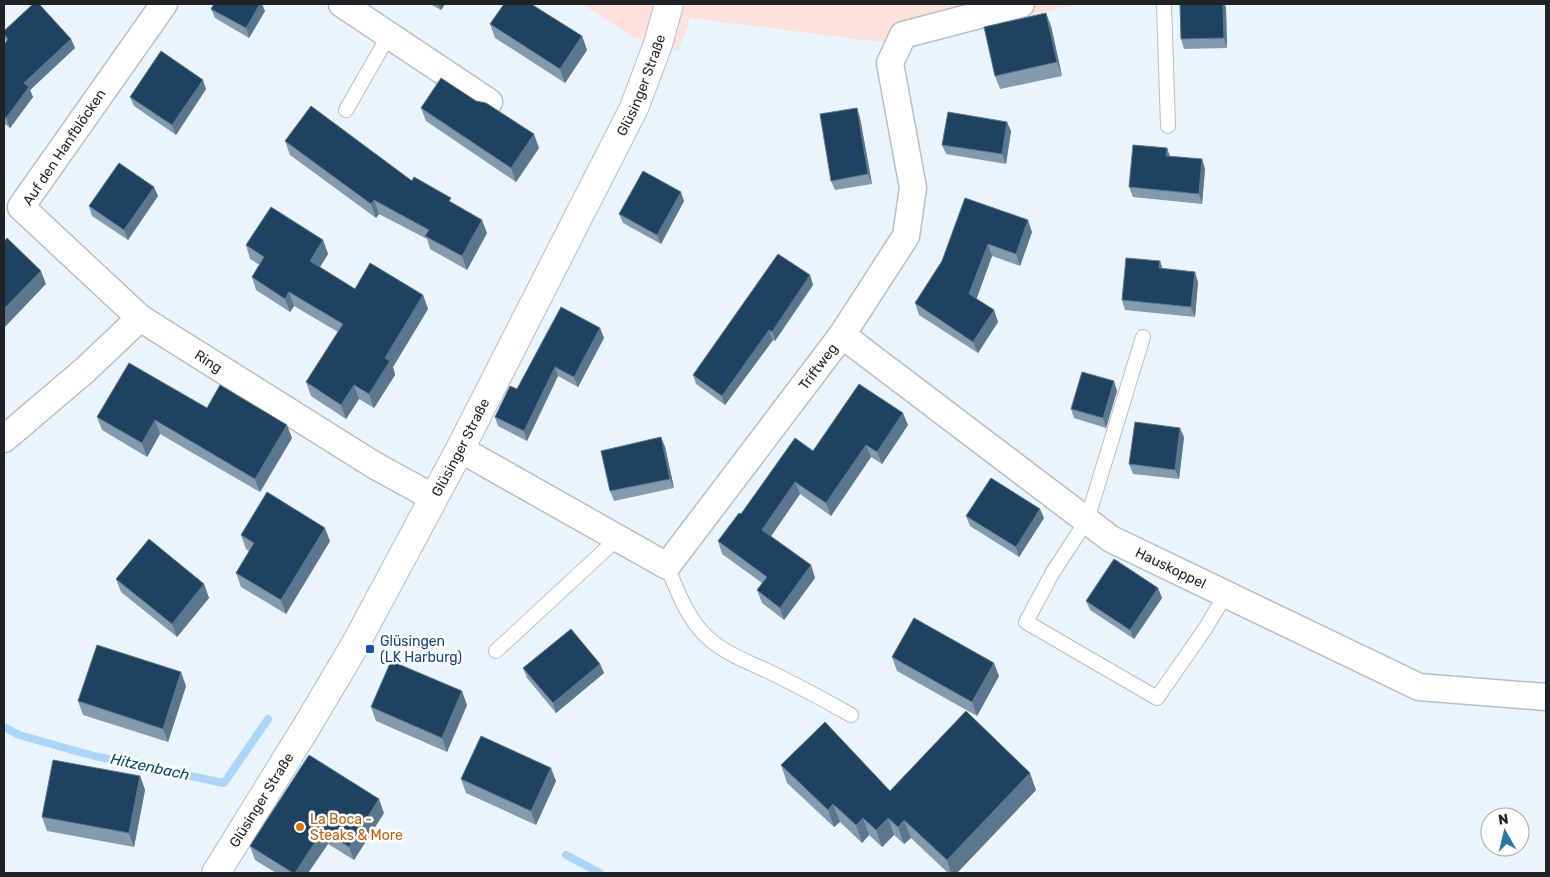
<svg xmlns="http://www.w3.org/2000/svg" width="1550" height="877" font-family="Rubik,sans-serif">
	<rect width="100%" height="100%" fill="#eaf4fc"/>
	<path fill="#fce2db" d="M582,4H1076L911,46L690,18L678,51L633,37Z"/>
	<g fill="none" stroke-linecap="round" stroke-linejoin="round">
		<path stroke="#abd6f8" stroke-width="8" d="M4,727L19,735L94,756L224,783L268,719
			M566,855L600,873"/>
		<defs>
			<path id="lane" d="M1164,4L1168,126
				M346,110L389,35
				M1143,337L1087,520L1053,572L1026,622L1157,698L1205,629L1226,594
				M667,566C677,590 687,618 706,636C727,656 755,664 780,677C804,689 828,702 851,715
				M496,651L618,538"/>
			<g id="street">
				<path id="s1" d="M164,4L21,207L140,318L374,465L434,498"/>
				<path d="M342,4L489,102"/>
				<path id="s2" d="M842,335L1111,539L1419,687L1546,697"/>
				<path d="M4,439L85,370L140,318"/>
				<path id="s3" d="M460,449L667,566L842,335L906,236L913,188L890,63L903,35L1021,4"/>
			</g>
			<g id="secondary">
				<path id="s4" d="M216,873L307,726L355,645L460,449L634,108L658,44L669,4"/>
			</g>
		</defs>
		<use href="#lane" stroke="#b6bfc7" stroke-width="16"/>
		<use href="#street" stroke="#b6bfc7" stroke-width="29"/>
		<use href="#secondary" stroke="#b6bfc7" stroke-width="30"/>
		<use href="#lane" stroke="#fff" stroke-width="14"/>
		<use href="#street" stroke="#fff" stroke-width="26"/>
		<use href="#secondary" stroke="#fff" stroke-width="28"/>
	</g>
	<path fill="#849bae" d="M430,4H445L441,10Z
		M1180,4H1225L1226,8L1227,48L1184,49L1181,39Z
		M211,9L265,11L249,38L215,18Z
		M490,24L582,36L587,50L565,83L495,38Z
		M1051,26L1062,76L1000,89L995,76Z
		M4,31L71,39L75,48L30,90L33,97L10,128L4,123V45L6,42L4,37Z
		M206,89L176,135L134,106L130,97Z
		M421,108L539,148L516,182L426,121Z
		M857,108L860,118L872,184L835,190L831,181Z
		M1011,131L1006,164L946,154L942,145Z
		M285,141L412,181L453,204L487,233L467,270L430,249L427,239L379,214L376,218L290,155Z
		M1167,148L1170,156L1202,159L1205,169L1202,204L1133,197L1129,187Z
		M154,187L158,196L128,240L92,216L89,206Z
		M965,198L1032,232L1020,266L992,256L976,299L994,310L998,322L978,353L919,315L915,303L942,261Z
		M684,201L661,244L623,223L619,214Z
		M323,240L328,254L320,267L355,289L423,295L428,309L393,367L395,375L374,408L359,399L346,419L311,396L306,382L338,332L294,306L290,312L256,290L252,277L260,265L250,259L246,245Z
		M1162,269L1198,282L1195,317L1125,310L1122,300Z
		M810,275L813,285L775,341L773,340L725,405L696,384L693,375Z
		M600,328L604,338L578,387L558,376L527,441L498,426L495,417L517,389Z
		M1117,391L1106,428L1074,418L1071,409Z
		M207,408L292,438L260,492L160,434L147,457L102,430L97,417Z
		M908,425L882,464L871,457L831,516L800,494L771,536L811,565L815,578L784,620L762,603L757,590L762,583L722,554L718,541L741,514L813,451Z
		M661,437L665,447L674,488L614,501L610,491Z
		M1184,437L1179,479L1133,474L1129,464Z
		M966,516L1044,518L1019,557L970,526Z
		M241,535L330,541L286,614L241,587L236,573L249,551L246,549Z
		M116,579L204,584L209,598L177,637L121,592Z
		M1158,588L1162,598L1134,639L1090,610L1086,601Z
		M892,657L999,676L977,716L897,671Z
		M600,664L604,673L556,713L527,678L523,668Z
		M186,686L168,742L83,715L78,701Z
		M467,705L447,752L376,721L371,707Z
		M781,765L890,791L1036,790L957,873H948L911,838L904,844L894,835L882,847L869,835L862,843L840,822L834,827L787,783Z
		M140,776L145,790L134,847L47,831L42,817Z
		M461,779L556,781L536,825L466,793Z
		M384,813L354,860L328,844L308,873H276L255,860L250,846Z"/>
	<path fill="#5b778e" d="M260,4H262L265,11L249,38L246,28Z
		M438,4H445L441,10Z
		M1223,4H1225L1226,8L1227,48L1224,38Z
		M1046,13L1051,26L1062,76L1057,62Z
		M582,36L587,50L565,83L560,69Z
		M71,39L75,48L30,90L33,97L10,128L6,118L24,83Z
		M203,80L206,89L176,135L172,125Z
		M857,108L860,118L872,184L868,174Z
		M1007,122L1011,131L1006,164L1002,154Z
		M534,134L539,148L516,182L511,168Z
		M1167,148L1170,157L1166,156Z
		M1202,159L1205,169L1202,204L1199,194Z
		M154,187L158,196L128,240L124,230Z
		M681,192L684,201L661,244L657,235Z
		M374,200L379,214L376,218L371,204Z
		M482,220L487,233L467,270L462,256Z
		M1028,220L1032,232L1020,266L1016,254Z
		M323,240L328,254L315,275L310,261Z
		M988,244L992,256L974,306L969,294Z
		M1160,261L1163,270L1159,268Z
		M41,271L46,284L4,328V309Z
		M1195,272L1198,282L1195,317L1191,307Z
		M810,275L813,285L775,341L772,332Z
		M289,292L294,306L290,312L285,299Z
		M423,295L428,309L393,367L395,375L374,408L369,394L385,358Z
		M994,310L998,322L978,353L973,342Z
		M600,328L604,338L578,387L574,377Z
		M769,330L773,340L725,405L722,396Z
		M555,367L558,376L527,441L524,431Z
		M1114,381L1117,391L1106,428L1103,418Z
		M354,385L359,399L346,419L341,405Z
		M903,413L908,425L882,464L877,452Z
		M155,420L160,434L147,457L142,443Z
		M287,425L292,438L260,492L255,479Z
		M1180,428L1184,437L1179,479L1175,470Z
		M661,437L665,447L674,488L670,479Z
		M866,445L871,457L831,516L826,503Z
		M795,482L800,494L767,542L762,530Z
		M1040,509L1044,518L1019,557L1016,547Z
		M325,528L330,541L286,614L281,600Z
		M811,565L815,578L784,620L780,608Z
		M204,584L209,598L177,637L172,624Z
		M1158,588L1162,598L1134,639L1130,630Z
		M994,663L999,676L977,716L972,702Z
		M600,664L604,673L556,713L553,703Z
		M181,672L186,686L168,742L163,729Z
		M462,691L467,705L447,752L442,738Z
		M551,768L556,781L536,825L531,811Z
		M1030,773L1036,790L957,873H951L947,860Z
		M140,776L145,790L134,847L129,833Z
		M379,799L384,813L354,860L349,847Z
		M833,804L840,822L834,827L828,810Z
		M863,818L869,835L862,843L856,825Z
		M888,818L894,835L882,847L876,830Z
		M904,820L911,838L904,844L898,827Z
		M323,830L328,844L308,873H295Z"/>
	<path fill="#1e425f" stroke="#5b778e" d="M33,4H39L71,39L24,83L29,87L6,118L4,116V45L8,39L4,34V31Z
		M214,4H260L246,28L211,9Z
		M504,4H531L582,36L560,69L490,24Z
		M1180,4H1223L1224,38L1181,39Z
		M1046,13L1057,62L995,76L984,27Z
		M161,51L203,80L172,125L130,97Z
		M441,78L476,101L486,103L534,134L511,168L421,108Z
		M311,106L412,181L414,177L451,198L449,201L482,220L462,256L425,236L429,230L374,200L371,204L285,141Z
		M857,108L868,174L831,181L820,114Z
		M948,112L1007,122L1002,154L942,145Z
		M1133,145L1167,148L1166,156L1202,159L1199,194L1129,187Z
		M119,163L154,187L124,230L89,206Z
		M643,171L681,192L657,235L619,214Z
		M965,198L1028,220L1016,254L988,244L969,294L994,310L973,342L915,303L942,261Z
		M271,207L323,240L310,261L355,289L370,263L423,295L385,358L390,361L369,394L354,385L341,405L306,382L343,324L289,292L285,299L252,277L264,257L246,245Z
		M7,238L41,271L4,309V242Z
		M778,254L810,275L772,332L769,330L722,396L693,375Z
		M1126,258L1160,261L1159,268L1195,272L1191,307L1122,300Z
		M561,307L600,328L574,377L555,367L524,431L495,417L510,386L517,389Z
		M129,363L207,408L220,385L287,425L255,479L155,420L142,443L97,417Z
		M1082,372L1114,381L1103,418L1071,409Z
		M859,384L903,413L877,452L866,445L826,503L795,482L762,530L811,565L780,608L757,590L767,577L718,541L739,513L741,514L795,438L813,451Z
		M1135,422L1180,428L1175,470L1129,464Z
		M661,437L670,479L610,491L601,451Z
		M991,478L1040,509L1016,547L966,516Z
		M267,492L325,528L281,600L236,573L254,543L241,535Z
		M149,539L204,584L172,624L116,579Z
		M1114,559L1158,588L1130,630L1086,601Z
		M914,618L994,663L972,702L892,657Z
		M571,629L600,664L553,703L523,668Z
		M97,645L181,672L163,729L78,701Z
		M391,661L462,691L442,738L371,707Z
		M966,711L1030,773L947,860L904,820L898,827L888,818L876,830L863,818L856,825L833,804L828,810L781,765L825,722L890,791Z
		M481,736L551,768L531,811L461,779Z
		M309,755L379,799L349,847L323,830L295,873H293L250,846Z
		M53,760L140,776L129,833L42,817Z"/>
	<rect fill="#1a4fb4" stroke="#fff" stroke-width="2" x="365" y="644" width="10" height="10" rx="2.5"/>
	<circle fill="#e8710a" stroke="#fff" stroke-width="2" cx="300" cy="827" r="5"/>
	<g text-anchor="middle" stroke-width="5" stroke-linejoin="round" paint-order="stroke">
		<g font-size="14" fill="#1f2326" stroke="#fff">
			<text dy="5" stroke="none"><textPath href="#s4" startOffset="896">Glüsinger Straße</textPath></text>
			<text transform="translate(64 147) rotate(-56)" y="5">Auf den Hanfblöcken</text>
			<text dy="5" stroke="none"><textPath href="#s1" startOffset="492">Ring</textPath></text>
			<text dy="5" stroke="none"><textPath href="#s3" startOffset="488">Triftweg</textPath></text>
			<text dy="5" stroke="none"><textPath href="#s4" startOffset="491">Glüsinger Straße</textPath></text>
			<text dy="5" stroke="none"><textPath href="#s2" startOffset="404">Hauskoppel</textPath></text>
			<text dy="5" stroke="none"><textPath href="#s4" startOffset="86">Glüsinger Straße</textPath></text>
		</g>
		<g font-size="14" fill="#164399" stroke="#fff" text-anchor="start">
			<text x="380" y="646">Glüsingen<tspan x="380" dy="16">(LK Harburg)</tspan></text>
		</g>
		<g font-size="14" fill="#c56008" stroke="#fff" text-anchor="start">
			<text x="310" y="824">La Boca -<tspan x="310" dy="16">Steaks &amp; More</tspan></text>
		</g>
		<g font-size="15" font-style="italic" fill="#004973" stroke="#fff">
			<text transform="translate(150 767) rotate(12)" y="5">Hitzenbach</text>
		</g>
	</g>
	<rect width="1550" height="877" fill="none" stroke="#1f2326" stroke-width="10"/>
	<g transform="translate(1505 832) rotate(352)"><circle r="24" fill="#ffffff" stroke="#a5a7a8"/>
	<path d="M0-4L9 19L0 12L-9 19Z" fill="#2a78aa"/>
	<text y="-8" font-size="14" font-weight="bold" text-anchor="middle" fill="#1f2326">N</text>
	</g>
</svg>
